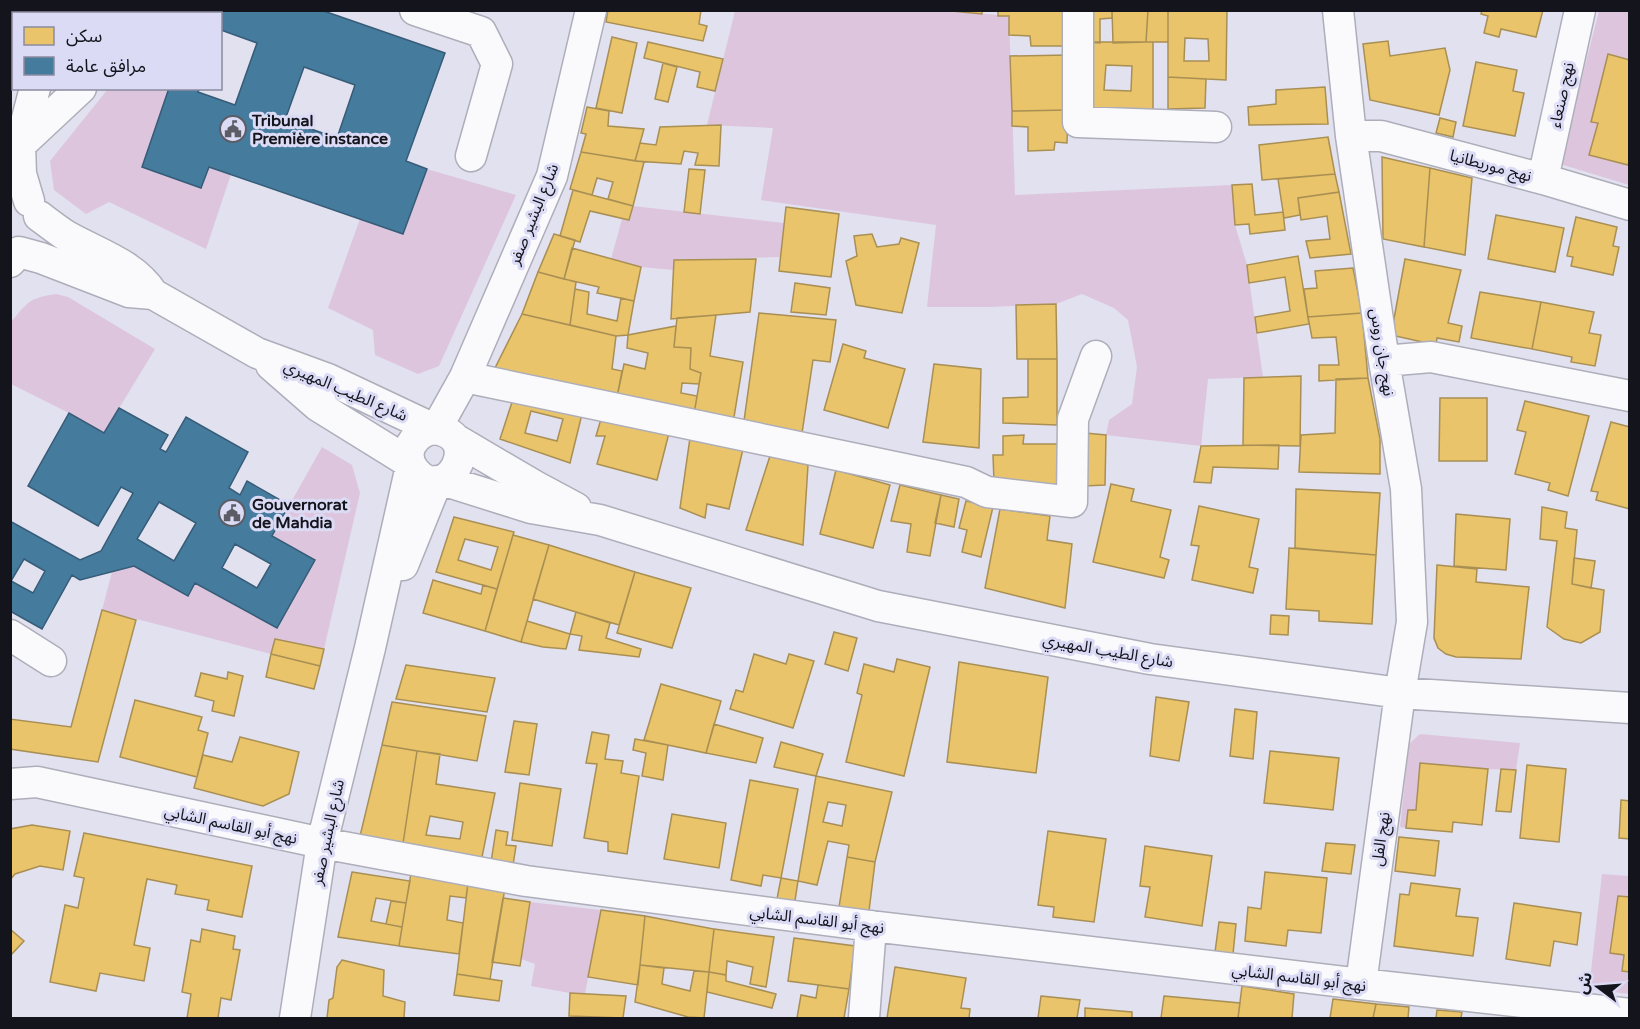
<svg xmlns="http://www.w3.org/2000/svg" width="1640" height="1029" font-family="'Varela Round','Noto Sans Arabic',sans-serif">
	<rect width="100%" height="100%" fill="#e1e1f0"/>
	<path fill="#ddc6dd" d="M941,10L1009,16L1015,195L1232,185L1235,225L1247,265L1263,377L1208,379L1201,446L1106,435L1109,420L1132,404L1137,367L1128,320L1114,308L1082,294L1056,304L990,307H927L936,225L761,200L773,128L707,125L735,11Z
		M1599,11H1629V185L1560,164Z
		M108,89H169L201,188L209,167L231,174L206,249L109,202L86,214L54,190L50,161Z
		M427,169L516,195L439,366L418,374L375,355L373,330L328,308L360,219L403,234Z
		M633,206L784,223L780,257L674,260L673,270L641,267L611,259L622,219L629,220Z
		M56,294L68,297L155,349L104,433L69,413L11,384V322C28,302 29,298 56,294Z
		M322,447L352,465L360,493L324,649L275,639L271,654L102,610L112,572L134,566L188,596L195,583L277,628L315,560L272,536Z
		M1420,734L1520,743L1516,770L1488,769L1420,763L1416,810L1406,828L1400,827L1409,744Z
		M1602,874L1629,876V994L1589,989Z
		M530,902L601,910L585,994L570,993L531,986L535,964L521,959Z"/>
	<path fill="#e9c46a" stroke="#a98f53" stroke-width="1.5" fill-rule="evenodd" d="M10,10H24L32,14H14V65L10,72Z
		M608,10H701L699,24L707,26L703,41L606,22Z
		M941,10H982V14Z
		M998,10H1068V46H1031L1030,36L1009,35V16H998Z
		M1086,10H1112V18L1100,19V43L1086,42Z
		M1112,10H1148L1146,42L1113,43Z
		M1148,10H1168V42H1146Z
		M1168,10H1227L1226,80L1168,77ZM1185,38L1208,39L1209,61H1184Z
		M1482,10H1543L1536,37L1501,29L1499,37L1484,33L1488,16L1481,14Z
		M612,37L637,43L622,113L596,108Z
		M1388,41L1390,56L1445,48L1450,70L1439,115L1370,100L1363,44Z
		M648,42L723,59L715,91L697,87L700,72L644,58Z
		M1086,42H1153V110L1085,109ZM1106,65L1132,66L1131,91L1104,90Z
		M1608,54L1630,60V158L1628,165L1589,155L1598,123L1591,122Z
		M1068,55V110L1012,111L1010,56Z
		M1476,62L1517,70L1513,91L1524,93L1515,136L1463,126Z
		M663,63L677,67L668,102L655,99Z
		M1168,77L1206,79L1205,108L1168,109Z
		M1325,87L1328,124L1249,125L1248,107L1276,104V90Z
		M587,107L609,111L608,126L644,129L635,161L581,152L586,134L581,133Z
		M1068,110L1067,143L1055,142L1054,150L1028,151V127L1012,126V111Z
		M1440,118L1456,122L1453,137L1436,133Z
		M721,125L719,166L695,165L698,153L684,151L681,164L635,161L640,143L656,145L660,127Z
		M1328,137L1335,174L1262,180L1259,145Z
		M581,152L644,162L633,206L608,199L613,182L597,178L592,195L570,189Z
		M1382,157L1430,168L1424,247L1383,239Z
		M1430,168L1472,178L1465,255L1424,247Z
		M689,169L705,170L700,214L684,212Z
		M1335,174L1339,192L1298,198L1300,215L1284,218L1278,179Z
		M1252,184L1255,215L1283,212L1285,230L1250,234L1249,224L1235,225L1232,185Z
		M573,190L633,206L629,220L590,211L580,242L560,236Z
		M1339,192L1351,254L1310,258L1306,241L1330,239L1327,216L1301,220L1298,198Z
		M786,207L839,214L831,277L779,271Z
		M1496,215L1564,228L1555,272L1488,259Z
		M1576,217L1617,227L1613,246L1619,247L1613,275L1571,266L1573,257L1567,256Z
		M554,234L575,240L564,279L538,272Z
		M872,234L877,247L899,244L901,238L919,243L902,313L856,305L846,261L857,256L854,236Z
		M572,248L641,267L634,301L597,293L599,287L564,279Z
		M1298,256L1309,324L1257,333L1255,317L1290,311L1285,277L1249,283L1247,265Z
		M756,259L750,312L671,319L674,260Z
		M1405,259L1461,270L1448,323L1462,326L1459,342L1437,338L1436,345L1391,335Z
		M1353,268L1362,313L1308,317L1304,289L1317,288L1315,271Z
		M538,272L576,282L570,325L522,314Z
		M795,283L830,288L826,315L791,312Z
		M575,289L589,292L587,314L617,321L621,298L634,301L628,335L616,336L570,325Z
		M1480,292L1541,302L1532,349L1471,338Z
		M1541,302L1594,312L1589,333L1601,335L1595,366L1571,362L1572,357L1532,349Z
		M1056,304L1057,359H1017L1016,305Z
		M759,313L836,320L830,362L813,360L802,433L744,421Z
		M1362,313L1368,378L1319,381V365H1339L1336,337L1312,338L1308,317Z
		M522,314L616,336L612,369L622,371L617,397L495,368Z
		M716,315L710,356L743,362L733,423L694,414L701,373L690,369L691,348L674,347L677,318Z
		M676,326L674,347L691,348L690,369L701,373L699,384L682,383L681,393L697,396L694,414L617,397L624,364L645,369L648,353L627,348L628,335Z
		M843,344L866,351L864,358L905,369L888,428L824,410Z
		M1028,359H1057V425L1003,423V398L1028,397Z
		M934,364L981,369L979,448L923,442Z
		M1301,376L1300,446L1243,445L1244,378Z
		M1368,378L1380,439V474L1299,472L1301,435L1335,433L1336,379Z
		M514,396L583,410L570,463L500,439ZM531,411L563,419L557,441L525,433Z
		M1440,398H1487V461H1439Z
		M1525,401L1589,416L1568,496L1548,490L1550,483L1515,474L1526,432L1517,430Z
		M601,419L669,433L657,480L597,464L605,436H596Z
		M1611,422L1630,427V509L1596,500L1598,492L1591,491Z
		M1085,433L1106,435L1105,485L1084,486Z
		M1024,435L1023,444H1059V485L994,482L993,455H1003V436Z
		M690,438L743,449L729,509L707,504L705,518L680,508Z
		M1279,445L1278,469L1213,467L1211,483L1194,482L1201,446Z
		M770,456L808,465L803,545L746,530Z
		M836,470L890,485L873,548L820,534Z
		M1111,484L1134,489L1131,501L1171,510L1160,557L1169,560L1164,578L1093,562Z
		M900,485L941,495L930,556L907,552L911,524L891,521Z
		M1296,489L1380,493L1376,555L1295,548Z
		M941,495L959,499L954,527L935,523Z
		M966,501L993,507L981,557L962,552L967,530L959,528Z
		M1199,506L1259,519L1249,567L1258,569L1253,593L1192,580L1199,546L1191,545Z
		M1542,507L1567,512L1565,528L1577,530L1572,584L1604,590L1600,632L1581,643L1564,639L1547,627L1557,541L1540,539Z
		M1000,509L1050,516L1047,540L1072,544L1065,608L985,588Z
		M1456,514L1510,519L1506,570L1454,566Z
		M454,517L514,532L497,589L436,572ZM465,539L498,547L491,570L458,560Z
		M513,535L549,545L521,642L485,631Z
		M549,545L635,572L619,625L533,599Z
		M1289,548L1376,555L1372,624L1319,621V611L1286,609Z
		M1574,558L1595,561L1591,588L1572,584Z
		M1437,565L1477,569L1476,582L1529,587L1521,659L1456,657L1446,654L1438,648L1434,638Z
		M635,572L691,588L672,648L617,633Z
		M433,580L481,594L483,585L497,589L485,631L423,613Z
		M102,610L136,620L98,762L10,749V719L71,727Z
		M576,612L610,623L606,638L641,649L639,657L579,650L582,636L570,634Z
		M1271,615L1289,616L1288,635L1270,634Z
		M527,621L570,634L566,649L543,647L521,642Z
		M834,632L857,638L848,671L825,664Z
		M275,639L324,649L320,666L271,654Z
		M271,654L320,666L314,689L266,677Z
		M754,654L786,664L789,654L814,661L793,728L730,709L736,690L743,692Z
		M897,659L930,667L904,776L846,762L862,695L857,693L864,664L894,672Z
		M959,662L1048,677L1036,773L947,762Z
		M406,665L495,678L487,712L396,699Z
		M228,672L243,676L234,716L212,711L214,701L195,696L201,673L227,679Z
		M661,684L721,701L706,753L644,740Z
		M1156,697L1189,702L1179,761L1150,756Z
		M135,700L202,717L198,730L208,733L197,777L120,757Z
		M392,702L486,716L477,761L382,745Z
		M1235,709L1257,712L1253,759L1230,756Z
		M514,721L537,724L529,775L505,772Z
		M714,724L763,738L756,763L706,753Z
		M592,732L609,735L605,759L623,761L621,773L639,776L627,854L608,851V842L584,838L597,764L586,763Z
		M240,737L299,752L289,794L263,806L194,788L203,755L232,762Z
		M635,739L668,745L663,780L642,776L646,753L633,750Z
		M781,742L823,754L816,776L774,767Z
		M382,745L417,751L402,850L360,836Z
		M417,751L440,754L436,784L495,793L481,862L402,850ZM430,816L463,822L460,839L426,835Z
		M1270,751L1339,758L1333,810L1264,803Z
		M1420,763L1488,769L1482,825L1453,822L1452,832L1406,828L1408,810H1416Z
		M1527,765L1566,769L1559,842L1520,838Z
		M1501,769L1516,770L1511,812L1496,811Z
		M816,776L892,792L875,862L847,857L849,845L828,841L817,885L798,881ZM828,802L846,805L842,826L823,822Z
		M750,780L798,789L781,878L763,875L761,886L731,880Z
		M520,783L561,789L552,846L512,840Z
		M1621,800L1630,801V839L1619,838Z
		M672,814L726,823L719,868L664,859Z
		M32,825L70,831L63,870L40,866L15,874L10,880V829Z
		M496,830L508,832L506,845L516,846L513,865L491,862Z
		M1048,831L1106,839L1094,922L1053,917L1054,907L1038,905Z
		M84,833L252,866L242,917L207,910L209,900L175,894L177,885L147,879L134,945L150,948L144,981L100,973L96,991L50,982L65,905L78,908L84,878L74,876Z
		M1399,837L1439,841L1435,876L1395,871Z
		M1326,843L1355,845L1351,874L1322,871Z
		M1145,846L1212,856L1202,926L1145,917L1150,887L1140,886Z
		M847,857L875,862L869,911L839,907Z
		M352,872L410,881L406,903L376,898L371,921L402,927L399,946L338,937Z
		M1265,872L1327,878L1321,933L1288,930L1286,946L1245,941L1248,907L1261,909Z
		M411,873L468,883L466,898L450,896L447,920L463,923L459,954L399,946Z
		M781,878L798,881L794,907L776,904Z
		M468,883L505,888L490,979L457,974Z
		M1411,883L1460,889L1456,916L1478,918L1473,956L1394,946L1400,894L1409,895Z
		M1618,896L1630,897V972L1622,971L1624,955L1610,953Z
		M503,898L530,902L520,966L492,962Z
		M391,901L406,903L402,927L386,924Z
		M1514,903L1581,913L1577,945L1554,941L1550,966L1506,959Z
		M601,910L645,916L638,985L588,977Z
		M645,916L714,929L709,972L640,965Z
		M1219,922L1236,924L1233,954L1215,952Z
		M10,929L24,941L10,956Z
		M202,929L235,936L233,949L240,950L231,1000L221,998L218,1018H187L191,994L182,992L191,940L200,942Z
		M714,929L774,937L766,987L750,984L753,967L727,961L726,975L709,972Z
		M794,938L855,946L849,989L788,981Z
		M342,960L384,970L383,996L405,1002L404,1018H327L329,1000L333,998L337,967Z
		M640,965L664,968L662,984L690,991L694,971L709,972L704,1018L688,1017L635,1002Z
		M895,967L966,978L961,1008L970,1009L969,1018H887Z
		M709,972L726,975V981L776,994L772,1008L707,992Z
		M457,974L502,981L499,1001L454,995Z
		M818,985L849,989L844,1018H797L801,995L816,998Z
		M1242,986L1294,994L1292,1018H1238Z
		M570,993L626,996L623,1018L569,1016Z
		M1041,996L1080,1000L1077,1018H1038Z
		M1164,996L1240,1003L1238,1018H1161Z
		M1333,999L1376,1004L1373,1018H1330Z
		M1376,1004L1409,1007L1408,1018H1373Z
		M1085,1008L1132,1012V1018H1085Z
		M1437,1010L1462,1012L1461,1018H1436Z"/>
	<path fill="#457b9d" stroke="#365c77" stroke-width="1.5" fill-rule="evenodd" d="M196,10H321L445,53L406,161L427,169L403,234L209,167L201,188L142,167L169,88H200L198,92L235,105L257,43L221,30L220,31V14H195ZM304,67L355,85L337,138L285,120Z
		M119,408L168,435L160,449L166,452L186,417L248,452L229,488L240,495L247,481L289,505L272,536L315,560L277,628L195,583L188,596L134,566L80,580L72,575L42,629L10,611V521L80,560L101,551L133,493L121,487L98,526L28,486L69,413L104,433ZM159,502L196,523L174,561L137,539ZM235,544L271,564L257,588L222,568ZM24,559L45,571L33,593L11,581Z"/>
	<g fill="none" stroke-linecap="round" stroke-linejoin="round">
		<defs>
			<path id="minor" d="M415,10L481,32L497,64L471,156
				M1078,10V122L1216,127
				M1338,10L1351,136L1384,361L1406,489L1412,622L1400,693L1361,984
				M66,14L68,10
				M142,14L145,10
				M1351,136H1381L1543,179L1630,205
				M19,146L81,88
				M1543,179L1580,10
				M29,201L21,174L20,145L35,88
				M39,216C47,222 56,229 65,235C96,253 133,263 153,294
				M10,262L19,252L41,258L129,292L153,294L257,353L328,379L434,429C488,436 445,510 414,470C400,452 415,432 434,429
				M1384,361L1431,357L1630,396
				M271,365L318,406L410,463
				M465,377L966,482L987,492L1072,502L1073,419L1096,356
				M436,429L465,377L552,176L591,10
				M455,439L535,486L576,508
				M442,480L531,508L600,520L878,606L1150,659L1400,693L1630,708
				M403,565L437,481
				M10,635L51,661
				M10,784L37,782L322,843L526,881L871,926L1361,984L1630,1014
				M295,1018L322,843L370,648L411,466
				M864,1018L871,926"/>
		</defs>
		<use href="#minor" stroke="#aeaeba" stroke-width="33"/>
		<use href="#minor" stroke="#fafafd" stroke-width="30"/>
	</g>
	<defs>
		<symbol id="civic-ring" viewBox="-11 -11 22 22"><circle r="9.5" fill="#dbdbf6" stroke="#5c5c67" stroke-width="1.5"/><path d="M-.6-6.5H3V-4.5H.6V-3L4-1V1h2V6H-6V1h2V-1L-.6-3ZM-1.2 2.5V6h2.4V2.5Z" fill="#5c5c67"/></symbol>
	</defs>
	<g fill-rule="evenodd">
		<use href="#civic-ring" x="218" y="114" width="30" height="30"/>
		<use href="#civic-ring" x="217" y="498" width="30" height="30"/>
	</g>
	<g text-anchor="middle" stroke-width="6" stroke-linejoin="round" paint-order="stroke">
		<g font-size="16" fill="#14141d" stroke="#dbdbf6">
			<text transform="translate(1561 95) rotate(-78)" y="6">نهج صنعاء</text>
			<text transform="translate(1491 165) rotate(15)" y="6">نهج موريطانيا</text>
			<text transform="translate(533 214) rotate(-68)" y="6">شارع البشير صفر</text>
			<text transform="translate(1383 352) rotate(81)" y="6">نهج جان روس</text>
			<text transform="translate(346 390) rotate(23)" y="6">شارع الطيب المهيري</text>
			<text transform="translate(1108 650) rotate(10)" y="6">شارع الطيب المهيري</text>
			<text transform="translate(231 824) rotate(12)" y="6">نهج أبو القاسم الشابي</text>
			<text transform="translate(327 832) rotate(-78)" y="6">شارع البشير صفر</text>
			<text transform="translate(1380 839) rotate(-82)" y="6">نهج الفل</text>
			<text transform="translate(817 919) rotate(7)" y="6">نهج أبو القاسم الشابي</text>
			<text transform="translate(1299 977) rotate(7)" y="6">نهج أبو القاسم الشابي</text>
		</g>
		<g font-size="16" font-weight="bold" fill="#14141d" stroke="#dbdbf6" text-anchor="start">
			<text x="252" y="126">Tribunal<tspan x="252" dy="18">Première instance</tspan></text>
			<text x="252" y="510">Gouvernorat<tspan x="252" dy="18">de Mahdia</tspan></text>
		</g>
	</g>
	<rect width="1640" height="1029" fill="none" stroke="#14141d" stroke-width="24"/>
	<rect x="12" y="12" width="210" height="78" fill="#dbdbf6" stroke="#8b8b9f" stroke-width="1.5"/>
	<rect x="24" y="27" width="30" height="18" fill="#e9c46a" stroke="#8b8b9f" stroke-width="1.5"/>
	<text x="66" y="42" font-size="18" fill="#14141d">سكن</text>
	<rect x="24" y="57" width="30" height="18" fill="#457b9d" stroke="#8b8b9f" stroke-width="1.5"/>
	<text x="66" y="72" font-size="18" fill="#14141d">مرافق عامة</text>
	<g transform="translate(1598 987) rotate(286)" stroke="#dbdbf6" stroke-width="4.5" paint-order="stroke">
	<path d="M0-4.5L10 22L0 15L-10 22Z" fill="#14141d"/>
	<text y="-9" font-size="16" font-weight="bold" text-anchor="middle" fill="#14141d">ش</text>
	</g>
</svg>
